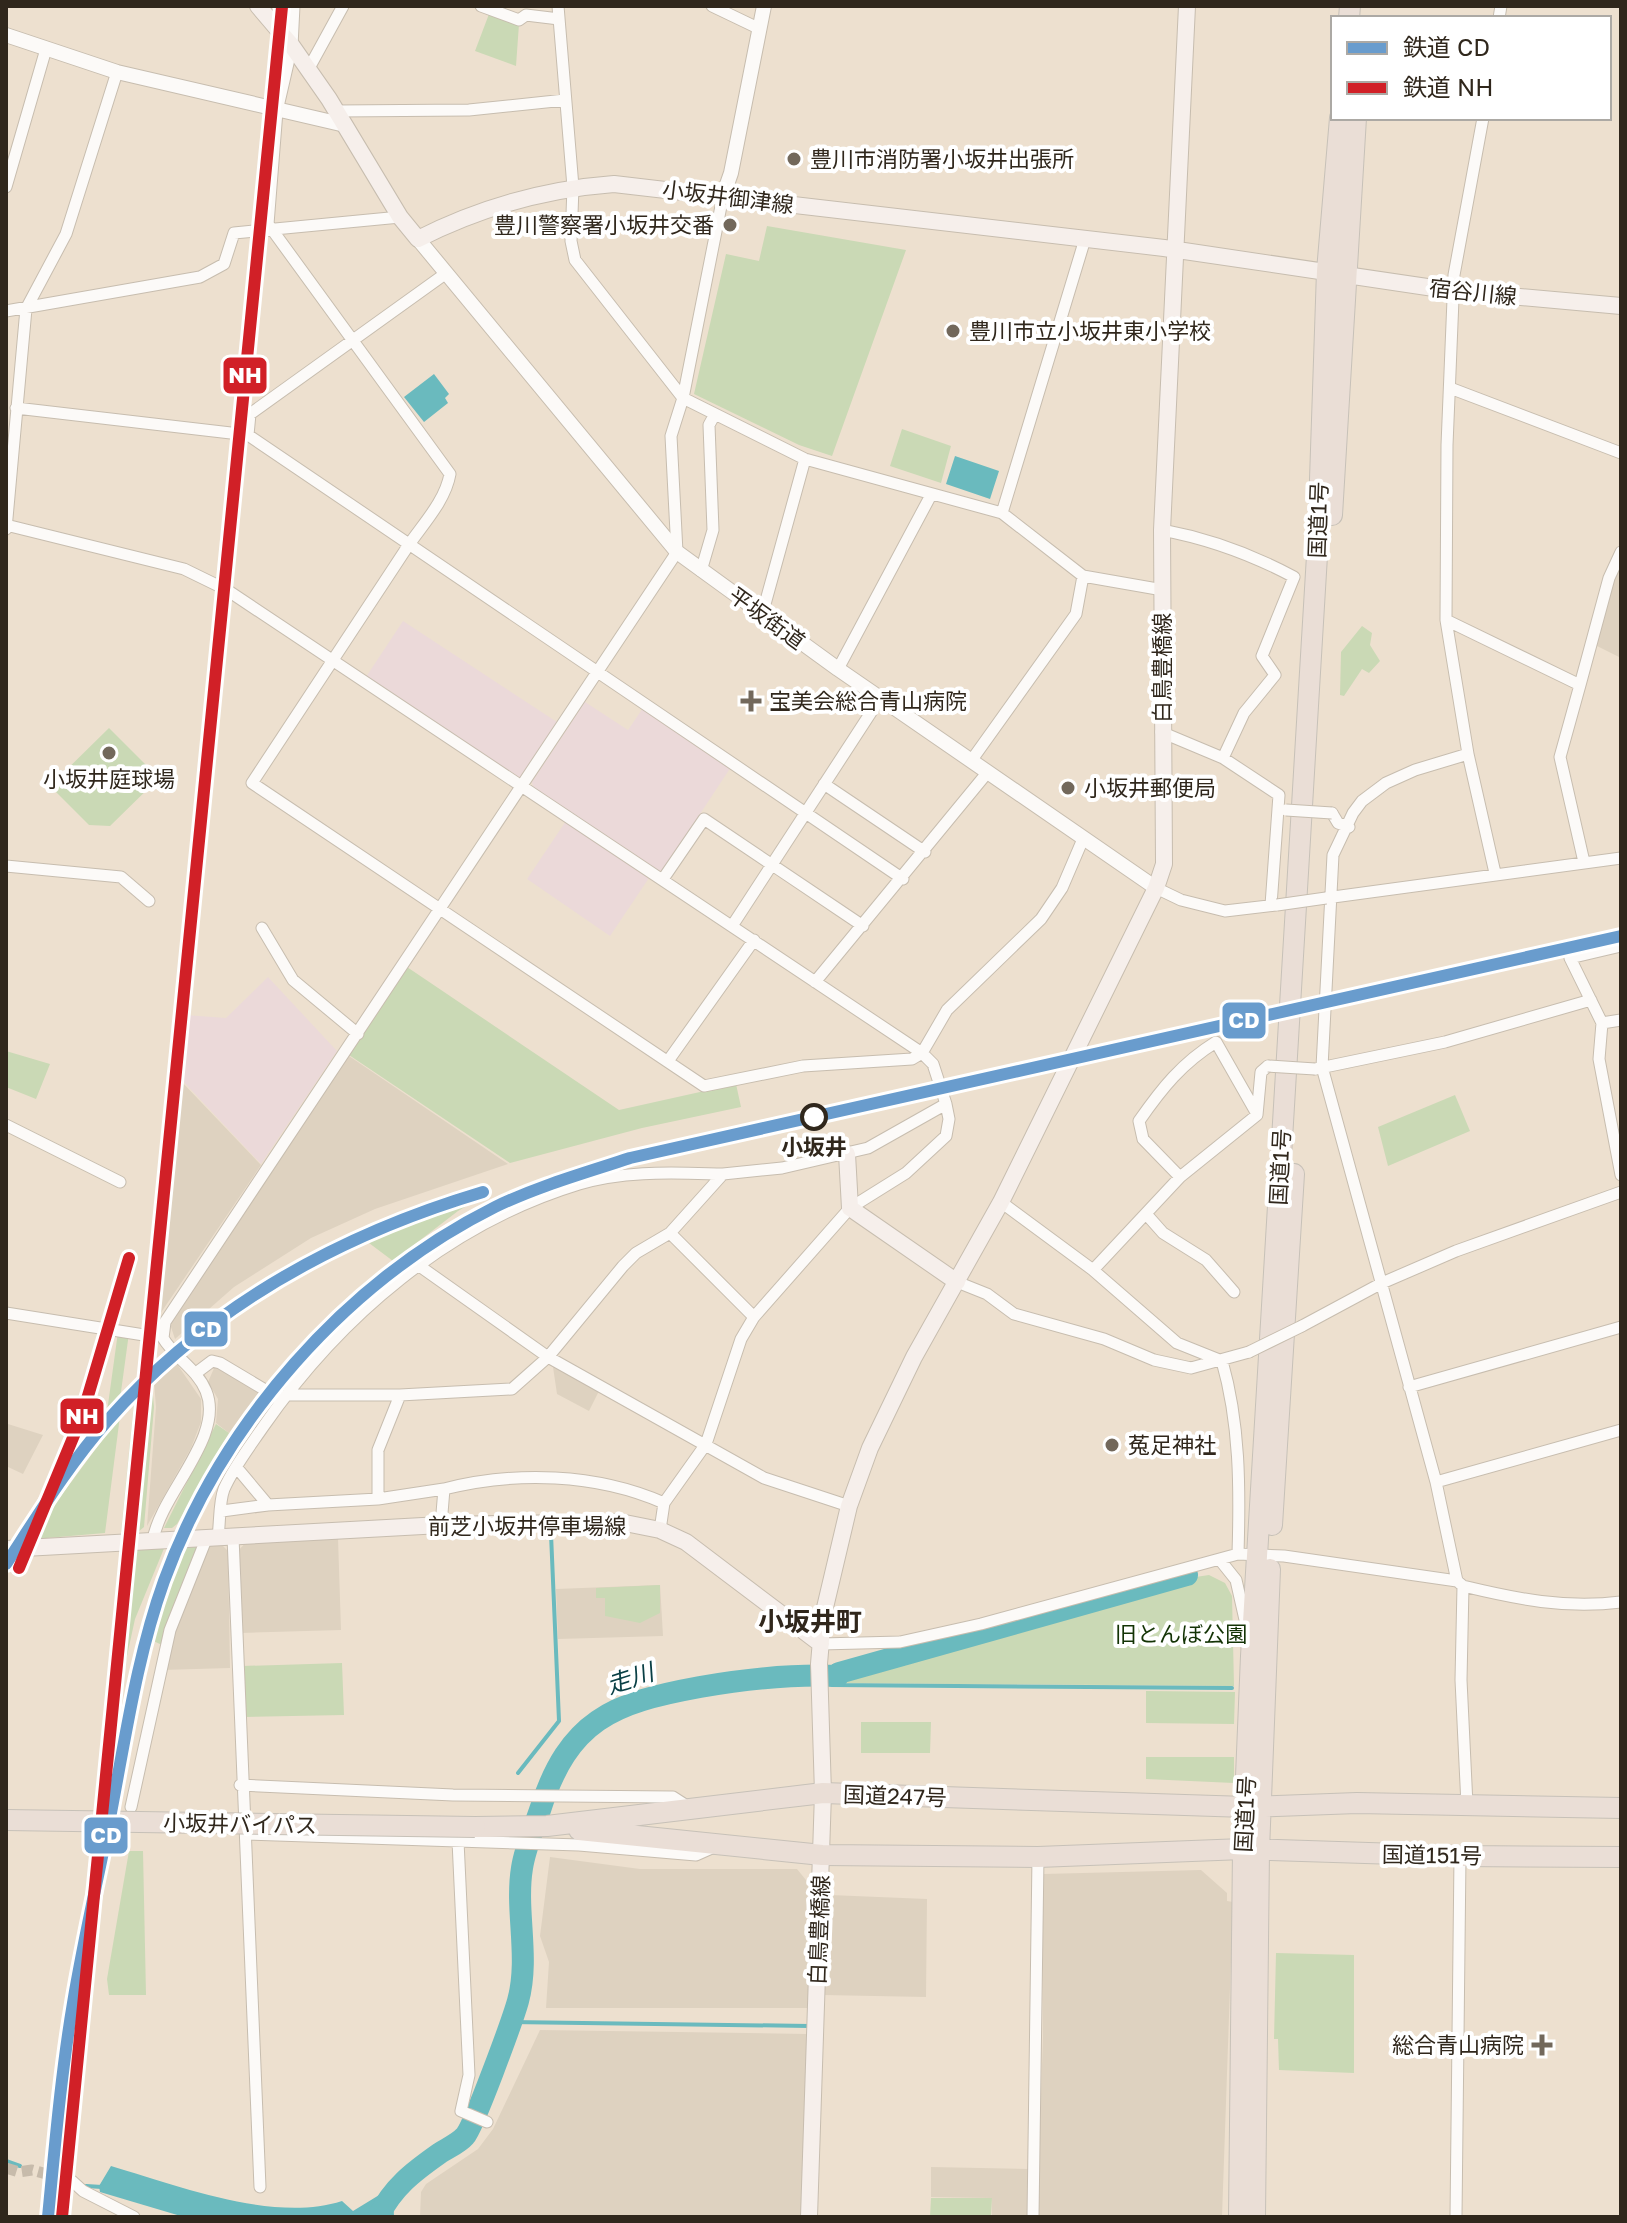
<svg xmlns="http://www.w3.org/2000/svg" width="1627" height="2223" font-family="'Golos Text','Noto Sans JP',sans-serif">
	<rect width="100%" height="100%" fill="#ede0cf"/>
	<path fill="#ebd9d9" d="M403,621L560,724L523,780L366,677Z
		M585,702L628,730L643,708L731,767L663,870L658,871L533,787L532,782Z
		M566,821L649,878L610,936L527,879Z
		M268,977L337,1051L261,1164L181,1079L185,1015L226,1018Z"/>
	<path fill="#ded2c0" d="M1621,564V658L1595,645L1613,580Z
		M349,1056L508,1164L375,1209L311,1238L234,1287L175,1339L170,1324Z
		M180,1080L261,1165L158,1317Z
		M177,1364L201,1399V1422L191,1448L147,1526L156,1407L154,1382Z
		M215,1366L260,1391L229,1433L216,1423L218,1399L208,1382Z
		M553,1367L599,1391L589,1411L557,1394Z
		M8,1424L43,1435L23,1474L6,1466Z
		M338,1538L341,1630L241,1633L238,1551L248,1540Z
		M218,1541L228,1551L230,1668L162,1670L173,1628L204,1546Z
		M660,1585L663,1636L558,1639L556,1589Z
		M550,1857L640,1869H797L810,1885L808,2008H546L549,1962L540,1936Z
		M1201,1870L1227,1893V1901L1233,1902L1222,2217H1037L1043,2036V1874Z
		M830,1895L927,1899L926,1997L824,1995Z
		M540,2030L807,2034L803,2217H420L421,2192L426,2184L478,2149L493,2129Z
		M931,2167L1029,2169V2217H992V2198L931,2197Z"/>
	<path fill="#cad9b5" d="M489,14L519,24L516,66L475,51Z
		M767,226L906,250L832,456L799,445L694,394L726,254L759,261Z
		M902,429L951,446L941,483L890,466Z
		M1362,626L1372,633L1370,645L1380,661L1369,673L1362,669L1344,696L1340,695L1341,652Z
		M109,728L159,778L110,826L89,825L50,786Z
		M407,967L619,1110L736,1084L741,1107L642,1128L510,1163L349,1055Z
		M6,1051L50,1064L36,1099L6,1087Z
		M1455,1095L1470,1131L1388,1166L1378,1127Z
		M490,1192L458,1211L393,1261L365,1240L451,1202Z
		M118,1332L129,1333L120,1399L107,1412Z
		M152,1384L154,1407L144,1527L138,1532H121L134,1402Z
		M120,1416L105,1533L35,1539L32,1535Z
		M216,1424L229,1433L177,1524L172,1528H164Z
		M123,1546H165L135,1619L122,1679L115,1678Z
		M197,1546L162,1645L145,1637L179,1548Z
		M1209,1575L1225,1583L1232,1596L1234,1686L833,1683V1678L840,1675L1189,1578Z
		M660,1585V1613L640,1623L605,1616V1598H596V1588Z
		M342,1663L344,1715L244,1717L242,1666Z
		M1146,1691L1235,1692L1234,1724L1146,1723Z
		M861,1722H931L930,1753H861Z
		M1146,1757H1234V1783L1146,1779Z
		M129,1851H143L146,1995H109L107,1979Z
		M1276,1953L1354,1955V2073L1279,2070L1278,2039H1274Z
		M931,2198H992L991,2217H930Z"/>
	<path fill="#6ababe" d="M434,374L449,394L445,398L448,403L424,422L404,397Z
		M955,456L999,471L990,499L946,484Z
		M111,2166C179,2186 274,2223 342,2201L353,2211L389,2189L393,2194L394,2217H184L100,2192L99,2186Z"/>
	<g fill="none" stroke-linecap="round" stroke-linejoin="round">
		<path stroke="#6ababe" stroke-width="4" d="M823,1681L832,1685L1232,1688
			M518,1773L559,1721L551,1534
			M510,2022L809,2026
			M6,2161L20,2166
			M86,2186L102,2187"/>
		<path stroke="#6ababe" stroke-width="22" d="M378,2217C393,2187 413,2172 440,2153C448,2148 459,2143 465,2136C474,2126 513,2019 518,2001C530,1957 515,1911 522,1868C525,1848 534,1828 540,1810C569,1720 612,1703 700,1687C746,1679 792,1674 838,1676L839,1673L1187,1575"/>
		<path stroke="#c7bbab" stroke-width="11" stroke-dasharray="11 5.5" stroke-linecap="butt" d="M6,2168L19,2172L32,2170L72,2181"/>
		<defs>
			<path id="minor" d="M481,6L519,20L526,15L559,19
				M712,6L760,29
				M1499,18L1501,6
				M309,68L343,6
				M337,111L469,110L565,100
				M6,187L46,49
				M723,196L683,398L805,459L1002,513L1083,576L1163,590
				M6,311L200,277L224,264L234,233L400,217
				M1450,388L1621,453
				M16,408L248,435L903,879
				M248,435L250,414L445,274
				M1002,513L1085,239
				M6,525L184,569L227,590L922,1053L912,1059L803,1066L704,1086L252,783C302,706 353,629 404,552C419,528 445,503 450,474L268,224L277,111L292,46L294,6
				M6,529L26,309L66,234L117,72
				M1162,530C1210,539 1251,554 1294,577L1262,656L1275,675L1244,713L1223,758
				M701,571L713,530L709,425L715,414
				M762,615L805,459
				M1446,620L1447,445L1454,275L1483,118
				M838,669L931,495
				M1580,685L1560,757L1584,862
				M1161,732L1223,758L1279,795L1271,905
				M1468,754L1495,873
				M971,761L1076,614L1083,576
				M824,784L925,852
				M1332,813L1338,823L1349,827
				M6,866L121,877L149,901
				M663,879L704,819L863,926
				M1156,888L1181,900L1225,911L1276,905
				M1326,898L1621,858
				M732,926L881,697
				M262,928L293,980L358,1034
				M1621,946L1570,958L1602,1023L1599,1059L1621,1175
				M815,982L987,773
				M1602,1023L1621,1020
				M668,1061L754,940
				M1315,1069L1445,1042L1591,1000
				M6,1125L120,1182
				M1180,1177L1143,1139L1139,1121C1162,1088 1182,1063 1216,1042L1257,1114
				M1001,1202L1093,1270L1177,1343L1222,1361C1240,1424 1240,1488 1238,1554
				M1147,1215L1163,1233L1206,1260L1234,1292
				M670,1233L754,1317
				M418,1265L548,1357L623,1266L636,1253L670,1233L723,1174L782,1168L868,1148L946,1104
				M1093,1270L1180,1177L1257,1115L1261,1072L1268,1066
				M957,1282L987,1294L1014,1314L1104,1339L1154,1360L1191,1368L1249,1352
				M6,1313L144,1335L161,1334
				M1302,1326L1382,1283L1456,1251L1621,1192
				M196,1373L212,1361L220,1363L282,1400
				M1409,1387L1621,1327
				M286,1395H400L512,1389L548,1357L764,1478L849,1506
				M237,1468L268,1505
				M1436,1482L1621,1430
				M378,1499V1450L400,1395
				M222,1511L268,1505L378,1499L444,1489
				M441,1525L444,1489C515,1471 596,1473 664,1503
				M660,1530L664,1503L706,1444L741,1339L754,1317L850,1208L906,1173L946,1136L949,1119L946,1104L933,1064L922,1053L947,1010L1041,919L1062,888L1083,839
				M218,1537C220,1522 219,1502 224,1489C233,1468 250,1446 263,1427C340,1316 448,1224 579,1184C626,1170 675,1173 723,1174
				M233,1537L260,2187
				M153,1540C161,1493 225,1437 206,1391C197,1369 175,1358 163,1338L165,1322L677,552L671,436L683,398L575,260L571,241L573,187L558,6
				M1220,1560L1236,1580L1246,1624
				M1457,1581L1436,1482L1322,1067L1333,855L1353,813L1362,801L1386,783L1415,770L1468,754L1446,620L1580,685L1609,578L1621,552
				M1463,1586L1461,1680L1467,1805
				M821,1644L900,1642L981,1624L1238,1554L1284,1556L1457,1581L1463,1586C1517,1599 1565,1609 1621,1602
				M240,1785L453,1795L673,1797L690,1808
				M131,1807L170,1630L207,1537
				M246,1834L579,1845L696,1855L714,1847
				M458,1841L469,2075L461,2111L487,2122
				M72,2181L83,2191L134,2217
				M1033,2217L1038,1857
				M1456,2217L1460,1856"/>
			<path id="tertiary" d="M6,35L117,72L345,125
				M723,196L731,173L764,6
				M418,239L677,552L838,669L1156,888"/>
			<path id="secondary" d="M258,6L292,46L329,99L400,217L418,239C479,208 547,189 614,184L1164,248L1454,291L1621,306
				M847,1154L850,1208L957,1282
				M6,1549L441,1525L620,1522L660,1530L686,1542L821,1644
				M809,2217L823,1793L819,1664L823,1616L849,1506L870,1448L914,1357L1001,1202L1156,888L1164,864L1162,530L1187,6"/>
			<path id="trunk" d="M1349,18L1350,6
				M1332,515L1356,118
				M1272,1525L1294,1174
				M475,1827L547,1826L823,1793L1246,1807L1357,1803L1621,1808
				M579,1830L822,1855L1038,1857L1243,1849L1460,1856L1621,1857
				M1239,2217L1243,1849L1251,1656L1318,539L1327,271L1340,118
				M1255,2217L1259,1850L1270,1569"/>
		</defs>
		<use href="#minor" stroke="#c7bdaf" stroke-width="13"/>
		<use href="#tertiary" stroke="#c7bdaf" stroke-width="16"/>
		<use href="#secondary" stroke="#c7bdaf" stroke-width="18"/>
		<use href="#trunk" stroke="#c7c1b8" stroke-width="22"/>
		<use href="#minor" stroke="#fcfaf8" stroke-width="11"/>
		<use href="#tertiary" stroke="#fcfaf8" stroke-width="14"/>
		<use href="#secondary" stroke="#f6efeb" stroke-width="16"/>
		<use href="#trunk" stroke="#eaded6" stroke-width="20"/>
		<defs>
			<path id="minor-bridge" d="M1286,810L1332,813
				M1277,905L1326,898
				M1268,1066L1315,1069
				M1249,1352L1302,1326"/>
			<path id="trunk-bridge" d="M6,1820L475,1827"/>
		</defs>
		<use href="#minor-bridge" stroke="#c7bdaf" stroke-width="13" stroke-linecap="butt"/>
		<use href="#trunk-bridge" stroke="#c7c1b8" stroke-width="22" stroke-linecap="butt"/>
		<use href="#minor-bridge" stroke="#fcfaf8" stroke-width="11"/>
		<use href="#trunk-bridge" stroke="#eaded6" stroke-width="20"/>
		<defs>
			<path id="rail-1" d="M6,1564C38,1515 69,1464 108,1420C209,1306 339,1235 483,1192
				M48,2217C55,2145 61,2074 73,2003C83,1942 97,1883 109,1823C125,1742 136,1659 164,1581C221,1424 345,1282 495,1207C538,1186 585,1173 630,1158L1621,936"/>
			<path id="rail-2" d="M19,1568L82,1416L129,1258
				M62,2217L282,7"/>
		</defs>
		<use href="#rail-1" stroke="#fff" stroke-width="18"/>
		<use href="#rail-2" stroke="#fff" stroke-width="18"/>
		<use href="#rail-1" stroke="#699ccd" stroke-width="12"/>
		<use href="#rail-2" stroke="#d12027" stroke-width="12"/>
	</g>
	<g fill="#72685b" stroke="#fff" stroke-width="3">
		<circle cx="794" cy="159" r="8"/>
		<circle cx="730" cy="225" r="8"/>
		<circle cx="953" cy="331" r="8"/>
		<path d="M747 689h8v8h8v8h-8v8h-8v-8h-8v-8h8z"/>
		<circle cx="109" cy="753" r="8"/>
		<circle cx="1068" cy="788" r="8"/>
		<circle cx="1112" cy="1445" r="8"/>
		<path d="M1538 2033h8v8h8v8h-8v8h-8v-8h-8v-8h8z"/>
	</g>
	<circle fill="#fff" stroke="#30271c" stroke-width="4" cx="814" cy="1117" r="12"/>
	<g text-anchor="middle" stroke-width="8" stroke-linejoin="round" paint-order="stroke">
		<g font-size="22" fill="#30271c" stroke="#fff" text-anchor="start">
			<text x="810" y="167">豊川市消防署小坂井出張所</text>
			<text x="714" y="233" text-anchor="end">豊川警察署小坂井交番</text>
			<text x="969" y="339">豊川市立小坂井東小学校</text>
			<text x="769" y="709">宝美会総合青山病院</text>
			<text x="109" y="787" text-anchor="middle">小坂井庭球場</text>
			<text x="1084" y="796">小坂井郵便局</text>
			<text x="1128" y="1453">菟足神社</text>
			<text x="1524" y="2053" text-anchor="end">総合青山病院</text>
		</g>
		<g font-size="22" fill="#30271c" stroke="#fff">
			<text transform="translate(728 197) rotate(7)" y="8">小坂井御津線</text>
			<text transform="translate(1473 292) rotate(6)" y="8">宿谷川線</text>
			<text transform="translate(1318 520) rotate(-88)" y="8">国道1号</text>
			<text transform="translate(767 618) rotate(36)" y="8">平坂街道</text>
			<text transform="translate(1162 668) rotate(-90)" y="8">白鳥豊橋線</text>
			<text transform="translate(1280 1167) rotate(-87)" y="8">国道1号</text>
			<text x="527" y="1534">前芝小坂井停車場線</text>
			<text transform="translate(895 1796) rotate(2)" y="8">国道247号</text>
			<text transform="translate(1245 1814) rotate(-87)" y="8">国道1号</text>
			<text transform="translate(240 1824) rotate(1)" y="8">小坂井バイパス</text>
			<text transform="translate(1432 1855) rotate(1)" y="8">国道151号</text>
			<text transform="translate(819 1930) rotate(-88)" y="8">白鳥豊橋線</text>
		</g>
		<g font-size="22" font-weight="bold" fill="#30271c" stroke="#fff">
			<text x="814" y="1155">小坂井</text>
		</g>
		<g font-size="22" fill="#133305" stroke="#fff">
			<text x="1181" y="1642">旧とんぼ公園</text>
		</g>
		<g font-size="24" font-style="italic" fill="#0a4046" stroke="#fff">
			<text transform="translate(630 1679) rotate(-18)" y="8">走川</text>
		</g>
		<g font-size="26" font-weight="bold" fill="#30271c" stroke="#fff">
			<text x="810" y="1631">小坂井町</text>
		</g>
	</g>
	<g stroke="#fff" stroke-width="3">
		<rect x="222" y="356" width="46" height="39" rx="8" fill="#d12027"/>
		<rect x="1221" y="1001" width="46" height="39" rx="8" fill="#699ccd"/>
		<rect x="183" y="1310" width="46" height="38" rx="8" fill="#699ccd"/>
		<rect x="59" y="1397" width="46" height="38" rx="8" fill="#d12027"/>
		<rect x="83" y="1816" width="46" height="39" rx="8" fill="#699ccd"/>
	</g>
	<g font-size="22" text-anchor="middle" font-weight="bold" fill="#fff">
		<text x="245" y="383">NH</text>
		<text x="1244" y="1028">CD</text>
		<text x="206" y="1337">CD</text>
		<text x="82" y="1424">NH</text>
		<text x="106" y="1843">CD</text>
	</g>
	<rect width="1627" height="2223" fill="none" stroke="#30271c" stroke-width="16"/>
	<rect x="1331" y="16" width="280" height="104" fill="#ffffff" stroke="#aca9a4" stroke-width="2"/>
	<rect x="1347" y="42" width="40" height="12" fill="#699ccd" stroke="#aca9a4" stroke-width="2"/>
	<text x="1403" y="56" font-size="24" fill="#30271c">鉄道 CD</text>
	<rect x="1347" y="82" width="40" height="12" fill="#d12027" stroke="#aca9a4" stroke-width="2"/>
	<text x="1403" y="96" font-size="24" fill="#30271c">鉄道 NH</text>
</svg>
